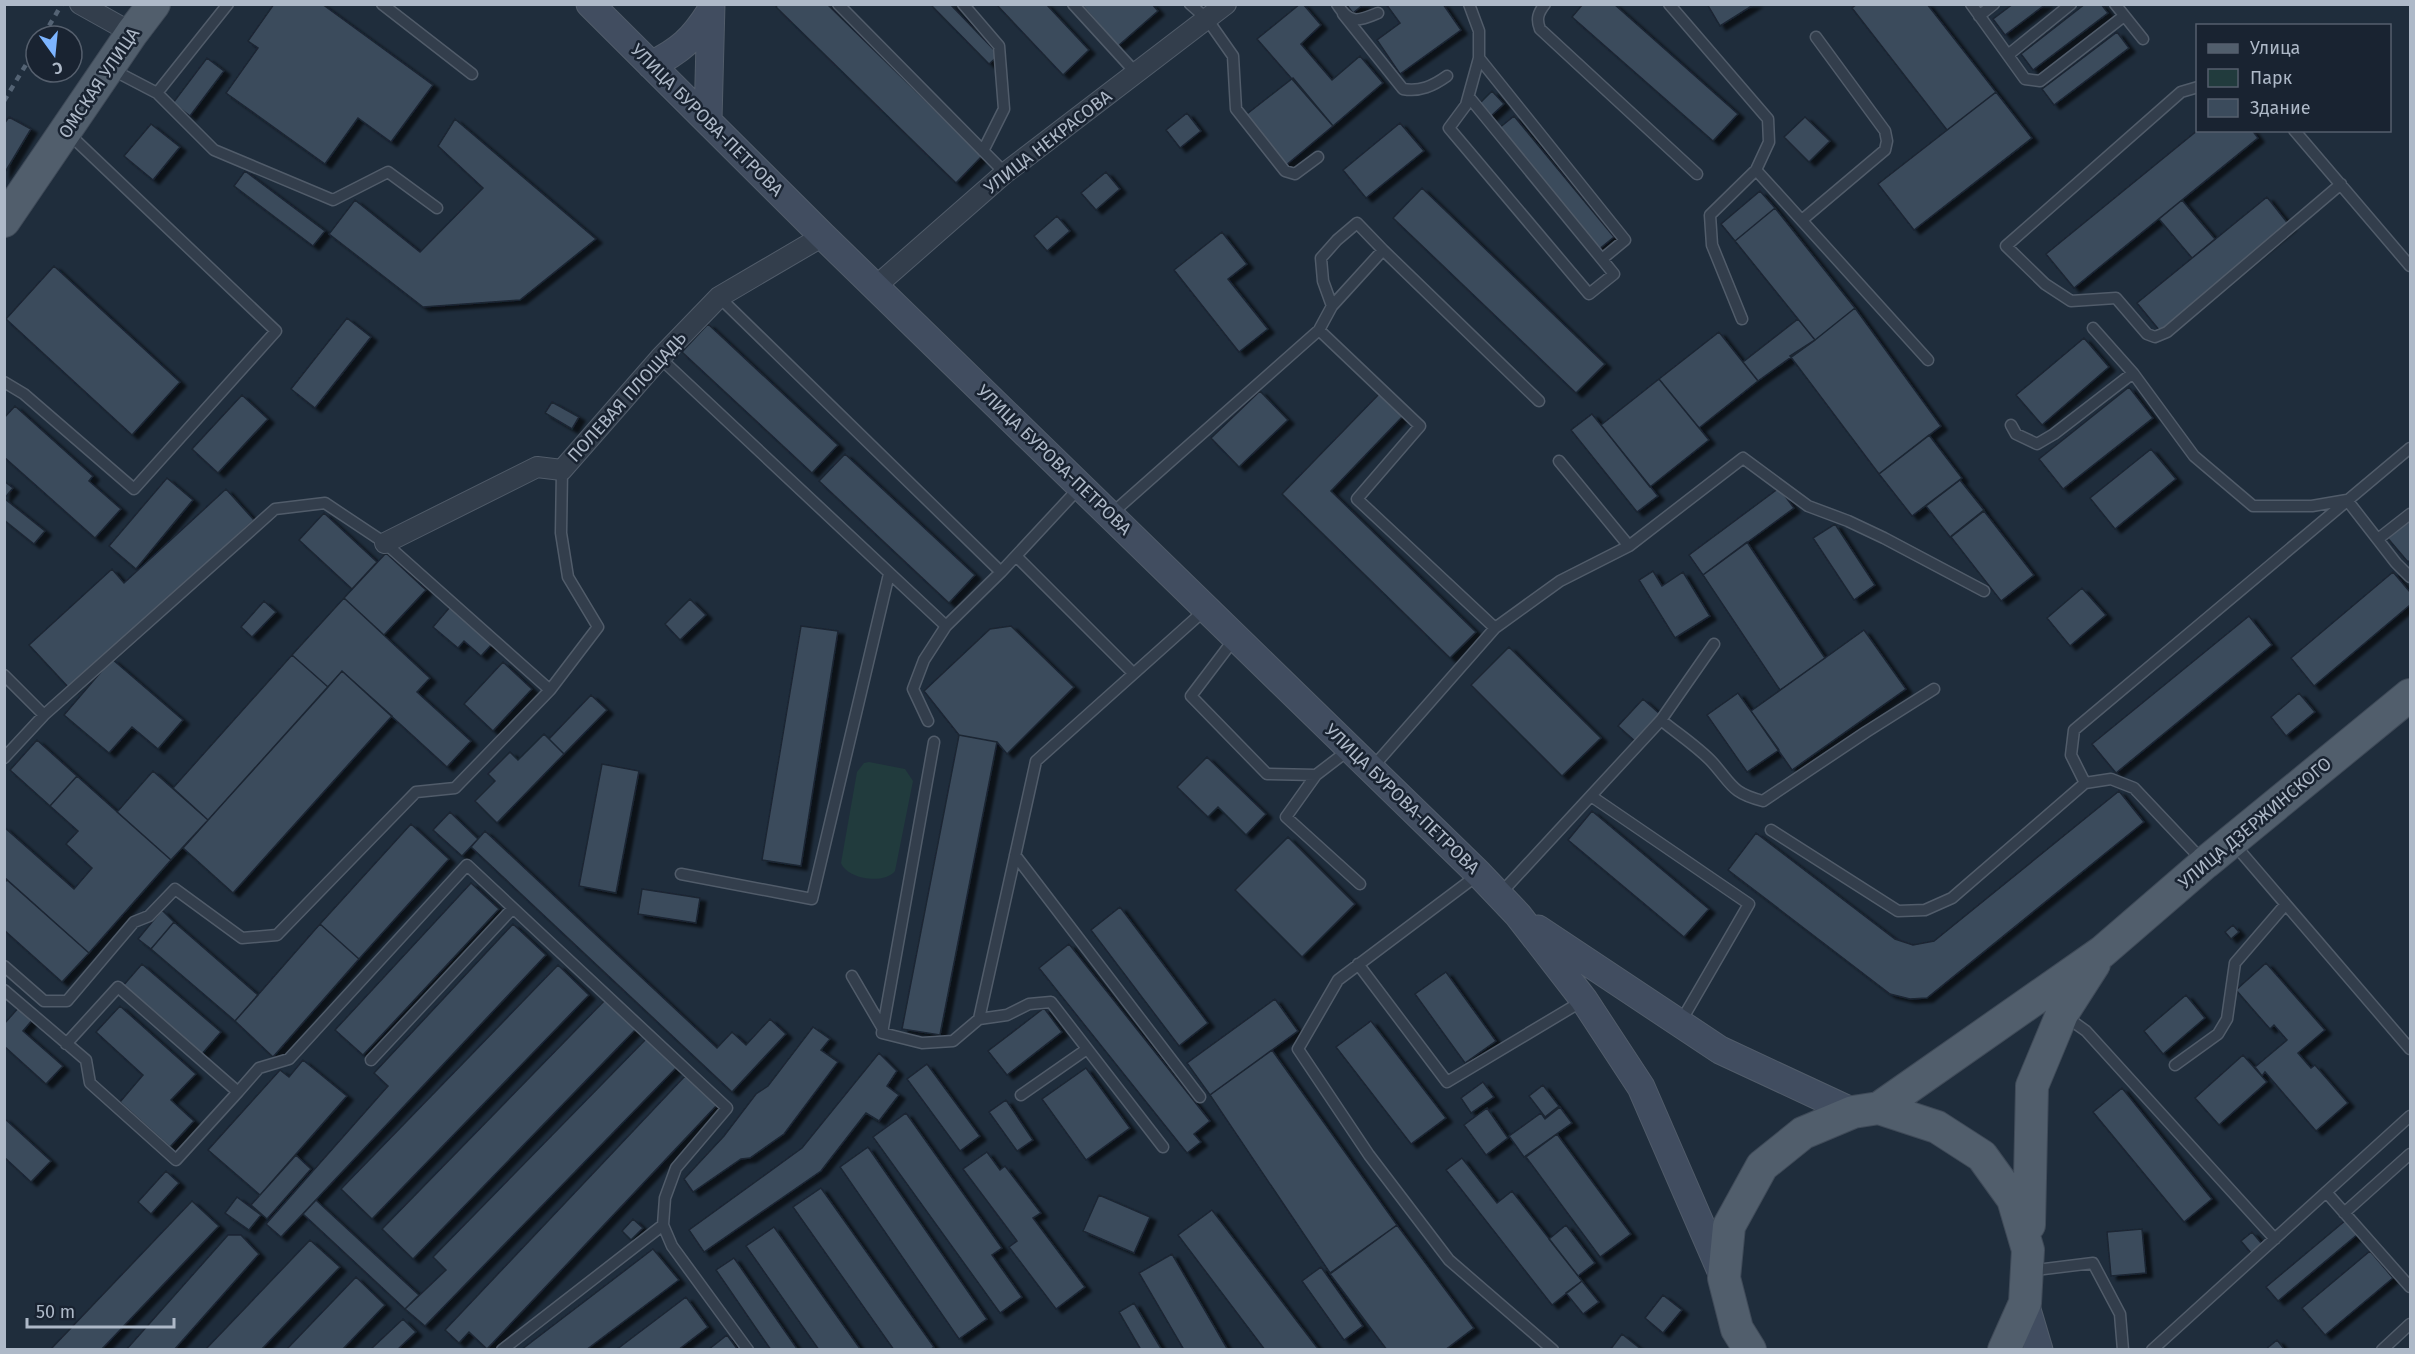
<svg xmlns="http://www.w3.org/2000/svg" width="2415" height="1354" font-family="'Fira Sans',sans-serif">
	<defs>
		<filter id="shadow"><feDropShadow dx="6" dy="4" stdDeviation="1.5" flood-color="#0009"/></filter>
	</defs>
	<rect width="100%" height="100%" fill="#1f2d3c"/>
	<path fill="#213b3d" d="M869,762L905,769L913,781L895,871C884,885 847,879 841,863L857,772L864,763Z"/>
	<path fill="#3b4b5c" stroke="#1b2533" stroke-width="1.5" filter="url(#shadow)" d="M274,4H322L433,85L391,142L358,118L325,164L226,93L258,48L248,41Z
		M778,4H827L982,156L956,183L776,7Z
		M930,4H950L999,55L989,64Z
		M996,4H1046L1089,50L1063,75Z
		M1081,4H1152L1158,11L1118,46Z
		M1300,4H1303L1321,25L1301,44L1332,80L1360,56L1383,83L1333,126L1257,39Z
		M1346,4H1364L1353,13Z
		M1386,4H1443L1461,30L1400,74L1377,40L1400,23Z
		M1583,4H1614L1738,114L1713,141L1572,17Z
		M1707,4H1755L1720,26Z
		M1857,4H1927L1996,92L1947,130L1852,8Z
		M2013,4H2046L2005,35L1993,19Z
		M2085,4H2101L2108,13L2033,70L2021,54Z
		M2117,32L2129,48L2054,105L2042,89Z
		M207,58L224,71L190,116L173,103Z
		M1293,78L1333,126L1285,166L1243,117Z
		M1492,91L1504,104L1490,117L1478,105Z
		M1996,92L2032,138L1914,230L1878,184Z
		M1187,113L1201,131L1180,148L1166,130Z
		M1514,116L1614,237L1598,250L1498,129Z
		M9,117L31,129L4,174V124Z
		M1805,117L1830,141L1809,162L1784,137Z
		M455,119L596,239L520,300L423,307L329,234L355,200L420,252L483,188L438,146Z
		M1400,123L1424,151L1366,198L1343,170Z
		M151,124L180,147L153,180L124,156Z
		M2198,130H2252L2258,138L2074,288L2046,254Z
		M245,171L325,231L313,246L234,186Z
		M1106,172L1120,189L1096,210L1081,193Z
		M1422,188L1605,364L1576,393L1393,218Z
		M1760,191L1775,208L1735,241L1721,224Z
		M2267,197L2290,226L2160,331L2137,303Z
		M2182,200L2215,239L2192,258L2159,219Z
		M1775,208L1855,308L1815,340L1735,241Z
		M1057,216L1070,231L1047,251L1034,236Z
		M1222,232L1247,264L1228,279L1268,329L1239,352L1174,270Z
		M54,266L180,382L132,435L6,319Z
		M1855,308L1941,426L1879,474L1790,356L1815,340Z
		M347,318L371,337L315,408L291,389Z
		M1798,319L1815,340L1758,381L1743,362Z
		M708,324L838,445L812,473L682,352Z
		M1719,332L1758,381L1699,428L1659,379Z
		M2084,338L2109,367L2042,425L2016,395Z
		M1659,379L1709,440L1650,487L1601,425Z
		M2129,387L2153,418L2063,489L2039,459Z
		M1260,391L1288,420L1239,467L1211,438Z
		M1381,392L1404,415L1331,491L1476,632L1450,658L1282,494Z
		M242,395L268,419L218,473L192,449Z
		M552,402L579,417L572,429L545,413Z
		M15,406L93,476L89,481L121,509L95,538L4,457V418Z
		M1592,414L1658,496L1637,512L1571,430Z
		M1929,435L1962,478L1912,516L1879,474Z
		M2151,449L2176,479L2115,529L2090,498Z
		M845,454L975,575L949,603L819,481Z
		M167,478L193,500L136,569L109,546Z
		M1960,480L1984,510L1950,537L1926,506Z
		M4,481L13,488L4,499Z
		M1779,488L1794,508L1703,575L1689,555Z
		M226,489L254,520L70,689L29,645L112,569L124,583Z
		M5,499L45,531L34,544L4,520Z
		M1984,511L2034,575L2001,601L1951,537Z
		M324,513L377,562L352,589L299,540Z
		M2410,515V560L2408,562L2385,535Z
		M1835,524L1875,585L1854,600L1813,538Z
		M1747,542L1825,658L1780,690L1703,575Z
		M386,553L426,590L384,635L344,598Z
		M1653,571L1662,586L1683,572L1710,616L1675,638L1639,580Z
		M2393,572L2410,592V605L2314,686L2291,658Z
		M2082,588L2106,615L2070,646L2047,618Z
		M344,598L430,678L417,692L471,741L447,767L342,671L328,687L292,655Z
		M690,599L706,615L680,640L665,624Z
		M264,601L276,612L252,637L241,627Z
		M450,607L493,643L481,656L464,641L458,648L433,627Z
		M2249,616L2272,645L2116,773L2092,744Z
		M801,626L838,631L801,866L762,860Z
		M1011,626L1074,687L1007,754L997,742L959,735L924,691L990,629Z
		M1864,630L1906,689L1792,770L1751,711Z
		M1509,647L1601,738L1562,776L1471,685Z
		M292,655L328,687L208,820L173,788Z
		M112,659L183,720L158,749L132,727L109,753L64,715Z
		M503,662L532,689L493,731L464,704Z
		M342,671L392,716L233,893L183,848Z
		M1738,693L1779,750L1747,772L1707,715Z
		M2299,693L2315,712L2286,736L2271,717Z
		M591,695L607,710L564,754L549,739Z
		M1643,699L1661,715L1636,742L1618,726Z
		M544,734L564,754L497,823L475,801L495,781L488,774L510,752L518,760Z
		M959,735L997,742L940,1035L902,1029Z
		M37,740L77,776L50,806L10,770Z
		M1207,757L1266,814L1246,835L1218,807L1208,817L1177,787Z
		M602,764L639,771L616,893L579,886Z
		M153,771L208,820L171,860L117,812Z
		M77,776L171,860L89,953L4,877V827L74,889L92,868L66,844L78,831L50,806Z
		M2119,791L2144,822L1927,998L1910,999L1890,994L1728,870L1756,833L1895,939L1913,945L1934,941Z
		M1592,811L1709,909L1684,937L1568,840Z
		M450,812L478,839L462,856L433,830Z
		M411,824L449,859L359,959L320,924Z
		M485,831L717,1048L732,1032L746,1045L770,1019L786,1034L732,1092L471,847Z
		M1288,837L1355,904L1302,957L1235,890Z
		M7,880L89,953L62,982L4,930V883Z
		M471,883L499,909L363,1055L335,1030Z
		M642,889L700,898L696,923L638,914Z
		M1120,907L1208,1023L1179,1046L1091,930Z
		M162,910L174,922L151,949L138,939Z
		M174,922L258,995L235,1021L151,949Z
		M320,924L359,959L273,1057L235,1021Z
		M513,924L546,955L281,1237L266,1224L388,1086L374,1073Z
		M2233,925L2239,932L2231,939L2225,932Z
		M1069,944L1210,1121L1194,1134L1201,1142L1187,1153L1039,968Z
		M2266,963L2325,1030L2298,1053L2311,1068L2315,1065L2348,1103L2316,1131L2265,1072L2262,1076L2255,1067L2287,1040L2274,1025L2270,1029L2236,990Z
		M142,964L221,1032L201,1055L122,987Z
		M558,965L589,995L372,1219L341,1189Z
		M1446,972L1496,1041L1465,1063L1415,994Z
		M2186,995L2205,1018L2163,1054L2144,1031Z
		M606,999L636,1029L413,1259L382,1229Z
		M1275,999L1298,1031L1210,1095L1187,1063Z
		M20,1006L34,1018L23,1031L63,1066L46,1084L4,1046V1024Z
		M120,1006L196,1074L171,1100L194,1121L170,1147L120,1102L143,1075L96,1032Z
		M1044,1008L1062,1032L1007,1075L988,1051Z
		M1371,1021L1446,1118L1411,1144L1336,1047Z
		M813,1027L830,1039L821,1050L838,1062L784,1134L750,1158L741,1159L693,1192L684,1179L724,1136L756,1094L768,1086Z
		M647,1038L677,1067L425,1326L405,1309L446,1270L433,1257Z
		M1272,1050L1397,1225L1330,1273L1210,1095Z
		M879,1053L897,1071L887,1086L899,1095L879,1121L866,1113L821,1171L704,1252L689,1230L802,1148Z
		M2243,1055L2267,1082L2219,1125L2195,1098Z
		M303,1060L347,1096L260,1195L208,1150L280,1070L289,1077Z
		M927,1064L980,1136L960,1151L907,1079Z
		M1086,1068L1130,1128L1086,1160L1042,1099Z
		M685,1076L717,1105L487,1349L469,1332L459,1343L445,1330Z
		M1483,1082L1494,1097L1471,1113L1461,1098Z
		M1543,1085L1559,1106L1545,1117L1529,1096Z
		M2122,1088L2212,1199L2184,1222L2093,1112Z
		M1006,1100L1033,1140L1017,1151L989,1112Z
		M1560,1107L1572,1123L1524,1157L1509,1136L1541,1113L1545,1119Z
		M1487,1108L1508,1138L1486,1155L1464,1125Z
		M906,1113L1002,1248L992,1255L1022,1297L1000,1313L873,1137Z
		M4,1118L51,1161L31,1182L4,1157Z
		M1557,1134L1631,1234L1600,1257L1526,1157Z
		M868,1147L987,1319L959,1339L840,1167Z
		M987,1152L1000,1170L1005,1166L1041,1213L1033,1218L1085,1287L1056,1309L1009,1247L1017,1241L963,1169Z
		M296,1155L311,1169L267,1219L251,1205Z
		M1462,1158L1497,1203L1512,1191L1582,1281L1552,1305L1446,1170Z
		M166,1171L179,1183L151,1214L138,1202Z
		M821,1188L934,1347L930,1350H894L793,1207Z
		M1099,1195L1150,1217L1134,1253L1083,1231Z
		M237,1197L261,1215L249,1230L225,1213Z
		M316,1200L419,1295L405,1309L303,1214Z
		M192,1201L219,1226L101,1350H50Z
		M1212,1210L1319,1350H1265L1178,1235Z
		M633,1219L643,1228L631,1240L622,1231Z
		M2346,1220L2358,1234L2278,1301L2266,1287Z
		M1397,1225L1474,1328L1445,1350H1387L1330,1274Z
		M1566,1225L1595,1263L1578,1276L1549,1239Z
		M774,1227L861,1350H819L746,1246Z
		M2142,1229L2146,1273L2111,1276L2107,1232Z
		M2252,1232L2262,1244L2251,1253L2241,1241Z
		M228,1235H241L259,1254L174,1350H126Z
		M310,1240L340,1267L261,1350H205Z
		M653,1249L679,1280L586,1350H521Z
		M2370,1251L2393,1278L2325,1335L2302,1308Z
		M1172,1254L1228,1350H1184L1139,1273Z
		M734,1258L798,1350H771L716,1270Z
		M1321,1267L1363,1326L1344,1340L1302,1281Z
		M356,1277L385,1305L342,1350H286Z
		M1582,1281L1599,1302L1583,1314L1566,1293Z
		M1663,1295L1682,1310L1663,1333L1645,1318Z
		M686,1297L708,1327L678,1350H616Z
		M1134,1303L1162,1350H1141L1119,1312Z
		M403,1319L416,1332L397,1350H370Z
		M1622,1334L1642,1350H1610Z
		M727,1335L738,1350H708Z
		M2277,1340L2285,1350H2265Z"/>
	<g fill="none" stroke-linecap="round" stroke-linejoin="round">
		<defs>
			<path id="lane" d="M382,4L472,74
				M838,4L1005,173
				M963,4L999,46L1004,109L983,151
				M1073,4L1136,73
				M1190,4L1207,19L1233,56L1236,109L1285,171L1295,174L1318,157
				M1337,4C1350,25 1358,21 1378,13
				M1545,4C1538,13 1536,19 1540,29L1697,174
				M1669,4L1768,119L1769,142L1756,170L1710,215L1712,245L1742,319
				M1971,4L2025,79L2040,81L2124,16
				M2115,4L2143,39
				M1343,14L1403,89C1420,92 1433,86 1447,76
				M1979,16L1994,4
				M2008,55L2071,4
				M1479,58L1625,240L1602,259
				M111,69L157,93L214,150L333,200L388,172L437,208
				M2198,87L2181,92L2006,246L2045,284L2071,301L2116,298L2147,334L2155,337L2167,332L2341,184
				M157,93L228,4
				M1469,97L1614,274L1589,294L1449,128L1466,105L1479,58V31L1469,4
				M2294,130L2410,266
				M1756,170L1928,360
				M1802,220L1885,150L1887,141L1885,131L1816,37
				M719,297L1001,572
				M1332,306L1323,281L1321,258L1337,240L1357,223L1383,250
				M2093,328L2133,373L2194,456L2253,506H2312L2347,500L2396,563L2410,577
				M1319,330L1420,426L1357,499L1495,628
				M660,358L946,626L1001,572L1080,487
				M4,382L24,394L134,489L276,331L68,133
				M2011,425L2016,434L2037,444L2054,434L2133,373
				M1559,461L1629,546
				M1110,515L1319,330L1332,306L1383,250L1539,401
				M2378,539L2410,514
				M1016,556L1133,673
				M1235,638L1191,696L1267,774L1316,775
				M4,675L44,715L275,509L325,503L385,543L550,690L455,788L416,792L277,935L242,938L175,889L149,916L134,922L67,1001H44L4,966
				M550,690L598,627L568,577L561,533L562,470
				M1661,720L1714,644
				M928,721L913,689L924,660L946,626
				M934,742L882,1033L922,1043L953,1041L979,1019L1036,761L1206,609
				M1350,749L1316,775L1286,817L1360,884
				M4,758L44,715
				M1372,768L1495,628L1560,581L1629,546L1743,458L1808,506L1848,521L1884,538L1984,591
				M2085,783L2111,779L2134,788L2204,862
				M1591,796L1749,904L1680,1023
				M1771,830L1898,911L1925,910L1952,898L2085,783L2071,755L2074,730L2410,448
				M2234,844L2410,1049
				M1015,855L1200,1097
				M681,874L812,899L889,574
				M1479,874L1338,980L1298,1049L1369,1155L1449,1260L1553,1350
				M1500,894L1661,720C1678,734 1698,747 1712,762C1732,784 1731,793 1763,801L1866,732L1934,689
				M1358,964L1447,1082L1584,1000
				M852,976L883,1029
				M4,990L86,1060L90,1083L176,1160L238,1092L118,987L66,1044
				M2065,1016L2086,1031L2275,1239
				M979,1019L1007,1015L1029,1004L1051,1002L1163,1147
				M371,1060L513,908
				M2175,1065L2218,1034L2227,1019L2235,963L2285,905
				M238,1092L259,1068L289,1059L467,865L727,1108L676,1168L665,1198L663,1225L672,1246L748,1350
				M1021,1095L1087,1049
				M2326,1192L2410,1287
				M2344,1213L2410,1154
				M2028,1271L2093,1263L2120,1314L2123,1350
				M502,1350L663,1225
				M2152,1350L2410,1116
				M2382,1350L2410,1324"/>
			<path id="street" d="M80,4L132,33
				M875,287L1005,173L1226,4
				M385,543L537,467L562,470L660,358L719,297L823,236"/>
			<path id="secondary" d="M590,4L823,236L1479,874L1518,915L1584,1000L1641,1087L1724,1278
				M651,65C680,51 693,39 710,12
				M708,120L711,4
				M1538,929L1720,1050L1853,1112
				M2025,1303L2039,1350"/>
			<path id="primary" d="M4,221L132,33L154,4
				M1879,1108L2102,952L2205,863L2410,695
				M2029,1225L2032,1086L2062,1014L2094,964
				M1750,1350L1737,1329L1724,1278L1729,1226L1762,1166L1803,1133L1853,1112L1879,1108L1937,1127L1982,1156L2013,1199L2028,1250L2025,1303L2004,1350"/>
		</defs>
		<use href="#lane" stroke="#515c6a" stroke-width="13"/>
		<use href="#street" stroke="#515c6a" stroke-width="22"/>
		<use href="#secondary" stroke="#515c6a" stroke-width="29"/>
		<use href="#primary" stroke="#3f4a58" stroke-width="34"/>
		<use href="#lane" stroke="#333e4c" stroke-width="10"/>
		<use href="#street" stroke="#333e4c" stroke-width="20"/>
		<use href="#secondary" stroke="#414d60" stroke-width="27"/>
		<use href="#primary" stroke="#515e6c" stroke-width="32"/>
		<path stroke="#546374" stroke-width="4.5" stroke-dasharray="6 6" stroke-linecap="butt" d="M43,36L62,4
			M4,101L36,48"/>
	</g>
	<g text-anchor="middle" stroke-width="5" stroke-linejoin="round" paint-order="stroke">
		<g font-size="18" fill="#aeb9c8" stroke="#192331">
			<text transform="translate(99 83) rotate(-56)" y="6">ОМСКАЯ УЛИЦА</text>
			<text transform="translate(707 120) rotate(45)" y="6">УЛИЦА БУРОВА-ПЕТРОВА</text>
			<text transform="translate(1048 142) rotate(-38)" y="6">УЛИЦА НЕКРАСОВА</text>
			<text transform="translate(627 397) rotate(-48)" y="6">ПОЛЕВАЯ ПЛОЩАДЬ</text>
			<text transform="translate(1054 460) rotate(44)" y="6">УЛИЦА БУРОВА-ПЕТРОВА</text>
			<text transform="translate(1402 799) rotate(44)" y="6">УЛИЦА БУРОВА-ПЕТРОВА</text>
			<text transform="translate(2255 823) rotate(-40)" y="6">УЛИЦА ДЗЕРЖИНСКОГО</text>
		</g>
	</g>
	<rect width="2415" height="1354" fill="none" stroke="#aeb9c8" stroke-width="12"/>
	<rect x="2196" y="24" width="195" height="108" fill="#192331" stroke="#555f6d" stroke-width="1.5"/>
	<rect x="2208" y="44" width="30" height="9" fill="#515e6c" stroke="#555f6d" stroke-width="1.5"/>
	<text x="2250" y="54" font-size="18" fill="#aeb9c8">Улица</text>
	<rect x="2208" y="69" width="30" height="18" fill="#213b3d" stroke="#555f6d" stroke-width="1.5"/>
	<text x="2250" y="84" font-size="18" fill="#aeb9c8">Парк</text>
	<rect x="2208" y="99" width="30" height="18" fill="#3b4b5c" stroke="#555f6d" stroke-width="1.5"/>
	<text x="2250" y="114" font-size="18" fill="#aeb9c8">Здание</text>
	<g transform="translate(54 54) rotate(165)"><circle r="28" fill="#192331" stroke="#555f6d" stroke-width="1.5"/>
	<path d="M0-4.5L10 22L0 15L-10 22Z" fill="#7cb4ff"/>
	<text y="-9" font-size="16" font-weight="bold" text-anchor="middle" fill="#aeb9c8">С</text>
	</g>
	<path d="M27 1318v9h147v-9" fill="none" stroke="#aeb9c8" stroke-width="3"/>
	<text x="36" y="1318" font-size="18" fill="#aeb9c8" stroke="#192331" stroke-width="4.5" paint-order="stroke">50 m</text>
</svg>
